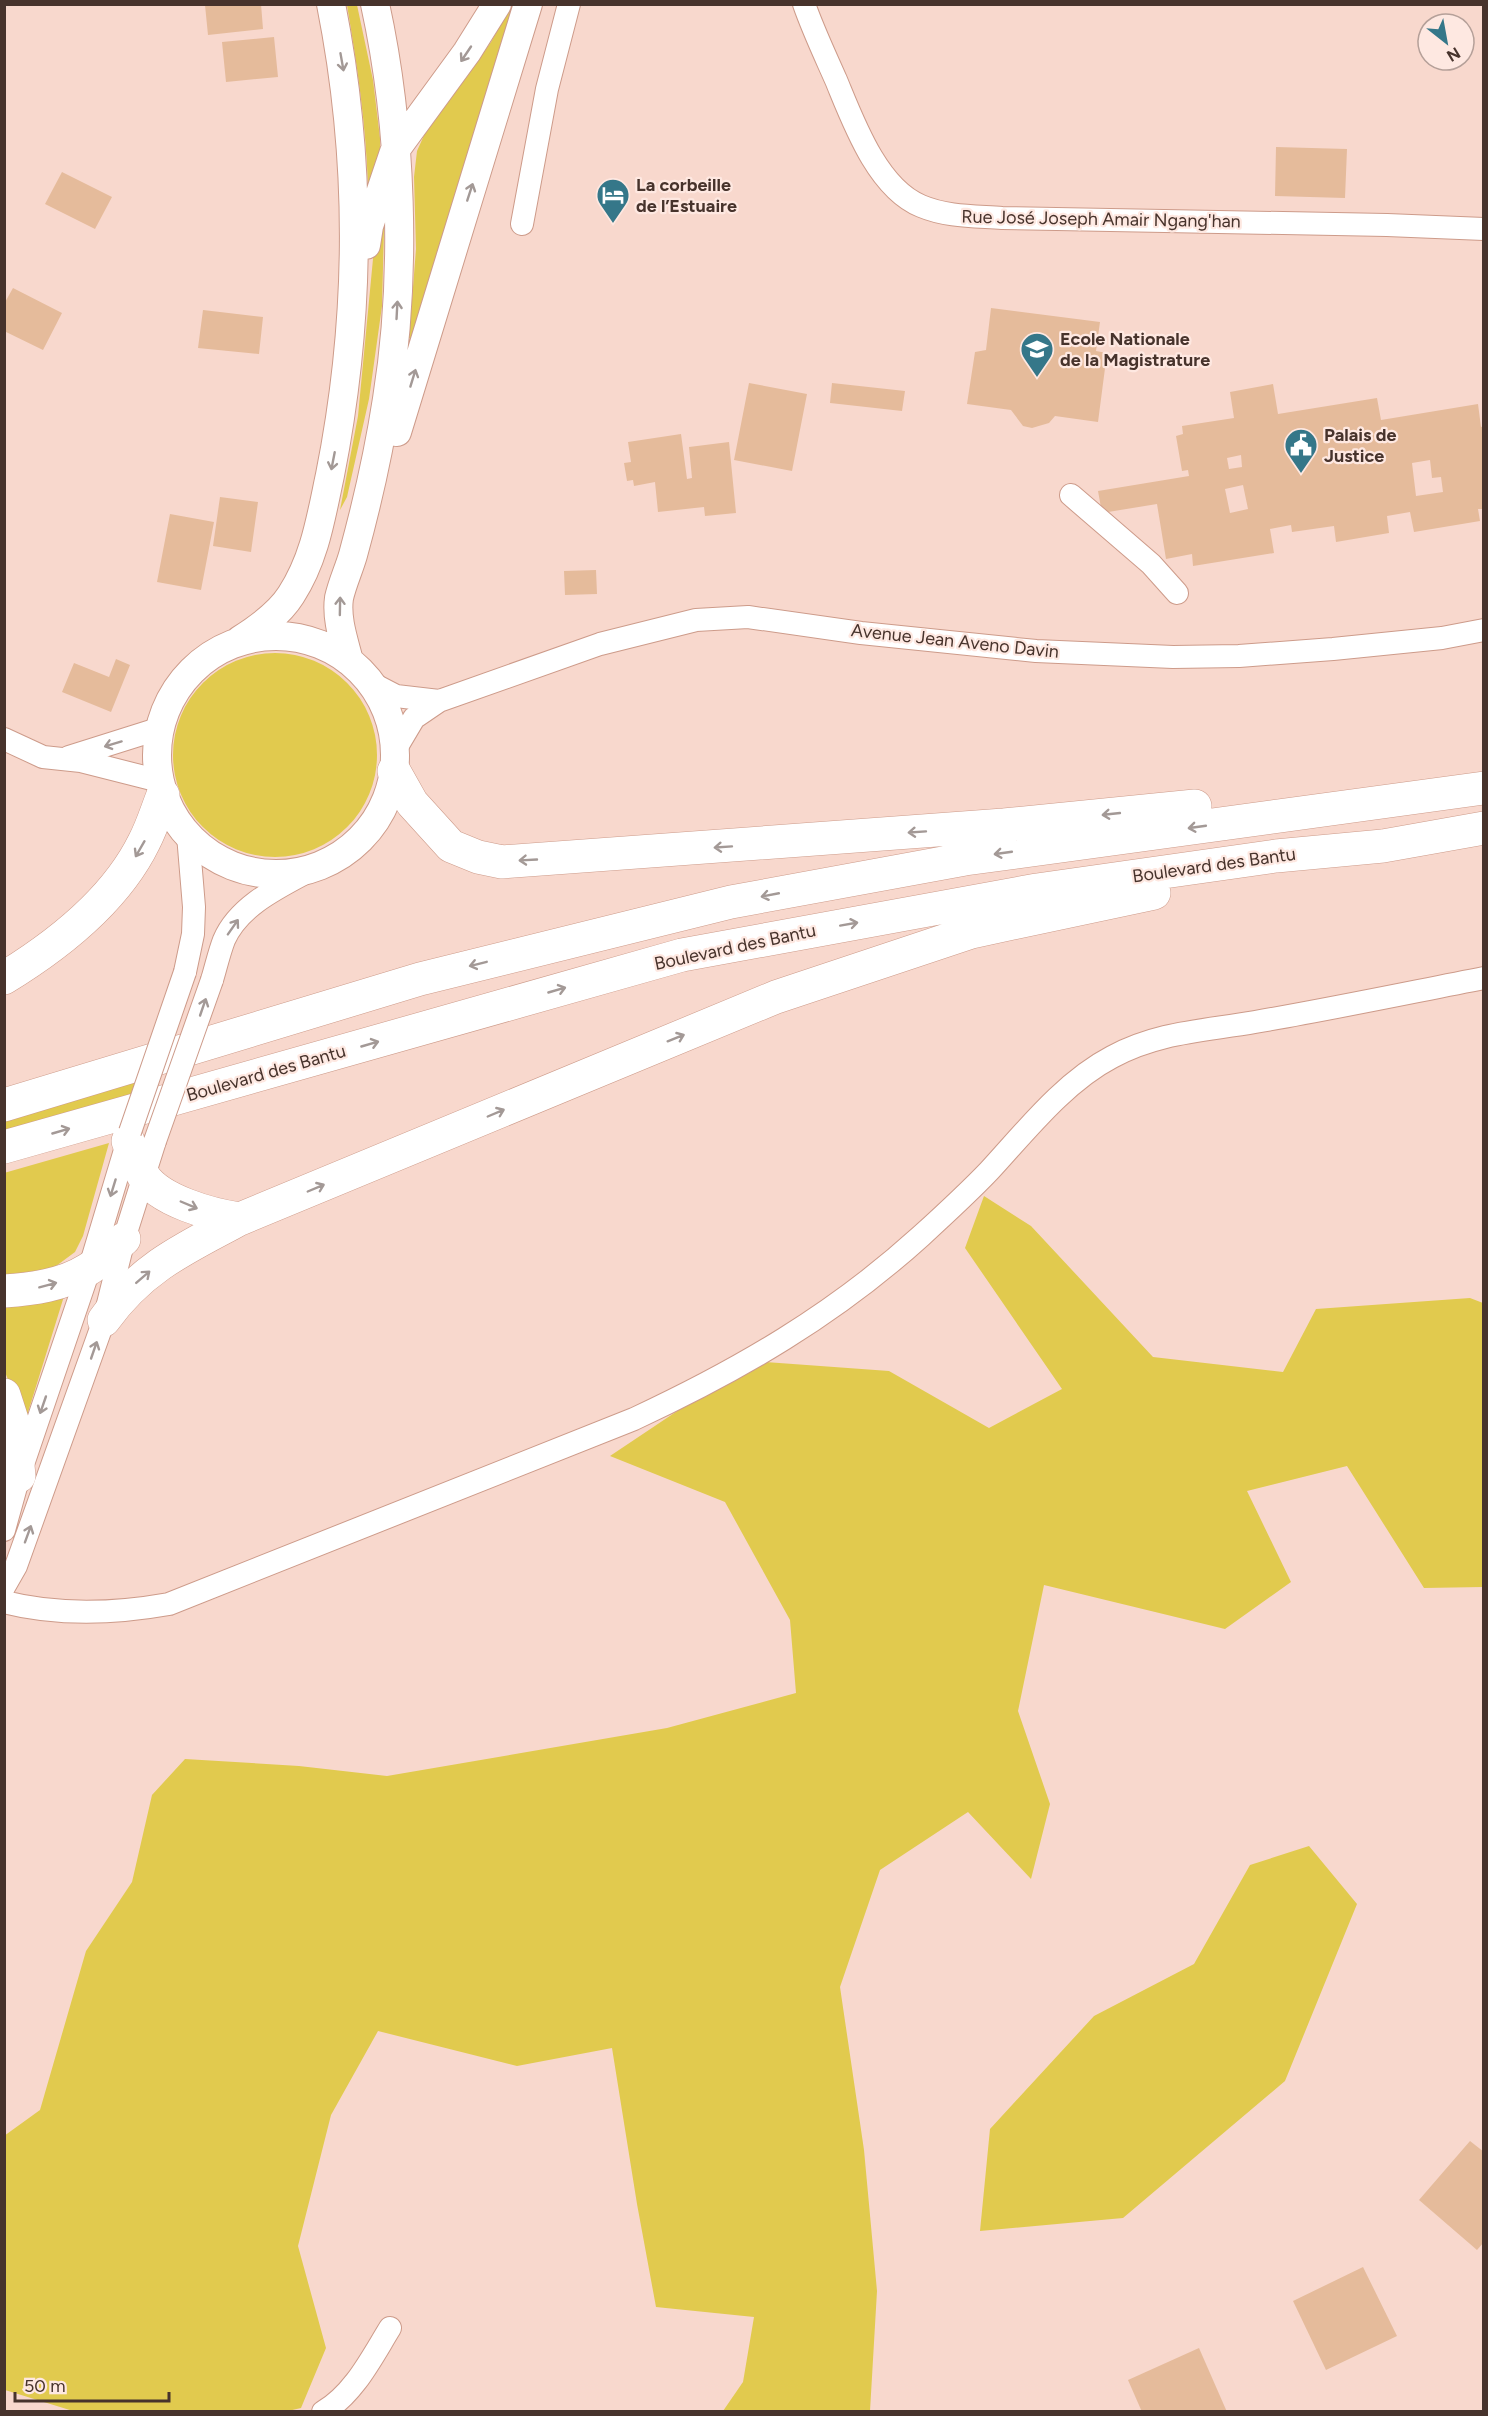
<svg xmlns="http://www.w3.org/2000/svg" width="1488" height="2416" font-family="Figtree,sans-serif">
	<rect width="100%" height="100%" fill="#f8d8cd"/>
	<path fill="#e1ca4e" d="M347,5H357L373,80L380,138V149L368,186C366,124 357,65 347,5Z
		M511,5H517L413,340L409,338L416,249L414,177L417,151L426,131L491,42Z
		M381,220L384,229L382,306L369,399L347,497L340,510L358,416L375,238Z
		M173 755a102 102 0 1 1 204 0a102 102 0 1 1-204 0Z
		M144,1077L137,1098L5,1135V1118Z
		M109,1143L83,1236L75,1252L48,1272L5,1276L4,1173Z
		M984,1196L1031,1226L1153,1357L1283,1372L1316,1309L1470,1298L1483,1303V1587L1424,1588L1347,1466L1247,1491L1291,1582L1225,1629L1044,1585L1018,1711L1050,1804L1031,1879L968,1812L880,1870L840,1987L864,2150L877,2291L870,2411H723L743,2382L754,2317L656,2307L637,2204L612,2048L517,2066L378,2031L331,2115L298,2246L326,2348L301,2408L288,2411H73L5,2390L4,2136L40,2110L86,1951L132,1882L152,1795L185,1759L299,1766L387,1776L667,1728L796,1693L790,1620L725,1502L610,1456L752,1361L889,1371L989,1428L1062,1389L965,1248Z
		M65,1293L25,1422L5,1372L4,1298Z
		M1309,1846L1357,1904L1285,2081L1123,2218L980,2231L990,2129L1094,2016L1194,1964L1250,1865Z"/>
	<path fill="#e5bb9b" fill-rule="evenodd" d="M211,4H261L263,29L208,35L205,5Z
		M274,37L278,77L226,82L222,42Z
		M1276,147L1347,149L1345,198L1275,196Z
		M62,172L112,197L95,229L45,204Z
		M13,288L62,313L43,350L4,331V304Z
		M991,308L1100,322L1096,351L1107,353L1098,422L1055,416L1049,423L1032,428L1023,426L1011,410L967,404L975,352L986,350Z
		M203,310L263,317L259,354L198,348Z
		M749,383L807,394L792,471L734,460Z
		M832,383L905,391L902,411L830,403Z
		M1273,384L1278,414L1377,398L1381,420L1478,404L1481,427L1484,426V509H1478L1480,521L1414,532L1410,512L1387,516L1389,533L1336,542L1334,526L1292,532L1291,525L1270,529L1274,553L1193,566L1192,554L1166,559L1157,504L1102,513L1098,491L1189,476L1188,470L1182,471L1176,436L1183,434L1182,426L1234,418L1230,392ZM1241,455L1242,467L1229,469L1227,458ZM1430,460L1432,478L1441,477L1443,492L1416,496L1412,463ZM1243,485L1248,509L1230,513L1225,489Z
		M681,434L687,479L692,478L689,447L729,442L736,513L705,516L704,507L658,512L655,482L634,486L633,480L627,481L624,463L631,462L628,442Z
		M220,497L258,502L251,552L213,546Z
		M170,514L214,522L201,590L157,582Z
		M596,570L597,594L565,595L564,571Z
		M116,659L130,665L111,712L62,692L74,663L109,677Z
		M1470,2141L1484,2152V2242L1477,2250L1419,2200Z
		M1363,2267L1397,2336L1326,2370L1293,2301Z
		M1199,2348L1227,2412H1142L1128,2380Z"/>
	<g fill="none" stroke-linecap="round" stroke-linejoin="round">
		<defs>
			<path id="minor" d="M804,4C813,30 825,55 836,80C853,121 877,188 921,206C947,217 974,216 1002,218L1387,225L1484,229
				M522,224L547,89L569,4
				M1071,495L1151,564L1177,593
				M371,683L396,696L439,701
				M4,739L43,757L81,761L160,781
				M395,750L414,718L439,701L600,644L696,620L748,617L861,633L1036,651L1173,657L1239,656L1333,649L1442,638L1484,630
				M69,757L161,728
				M185,972L193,934L194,907L188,835
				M212,980C216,967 219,953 224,940C240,903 284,885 318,866
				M4,1530L19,1476L89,1270L129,1137
				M4,1587L16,1566L104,1320L124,1239L155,1141
				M4,1602C59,1616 113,1614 169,1604L634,1419C739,1370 834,1315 921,1236C944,1215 967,1194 989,1171C1025,1132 1064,1082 1112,1057C1158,1032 1204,1031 1255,1022C1331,1009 1407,993 1484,978
				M323,2412C354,2394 372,2357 390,2328"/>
			<path id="major" d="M366,245L369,226L394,152L467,52L497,4
				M397,432L528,4
				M157 755a119 119 0 1 1 238 0a119 119 0 1 1-238 0Z
				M240,640C259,628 279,614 291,595C315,558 321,517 330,475C361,319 362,160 331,4
				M349,661C344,641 336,619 339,598C342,584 349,569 353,555C367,504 379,451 387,399C407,275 402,127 375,4"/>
			<path id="highway" d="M394,771L412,803L451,846L478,857L502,862L1004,825L1195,806
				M4,978C58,945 116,899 144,842C152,827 157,810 163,795
				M4,1105L420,979L731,902L965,859L1484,788
				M128,1141C132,1152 137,1165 143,1175C159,1201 212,1215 240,1219
				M4,1147L682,955L1037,890L1276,856L1383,846L1484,828
				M4,1291C33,1289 63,1285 87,1270C100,1263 112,1249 124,1239
				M104,1320C141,1268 185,1248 240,1219L776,997L971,932L1154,893
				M4,1395L14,1426L19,1476"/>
		</defs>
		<use href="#minor" stroke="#cd9b8a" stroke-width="24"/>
		<use href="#major" stroke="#cd9b8a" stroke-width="30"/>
		<use href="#highway" stroke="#cd9b8a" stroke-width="34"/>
		<use href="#minor" stroke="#fff" stroke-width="22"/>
		<use href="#major" stroke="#fff" stroke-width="28"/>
		<use href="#highway" stroke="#fff" stroke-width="33"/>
		<defs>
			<path id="minor-bridge" d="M130,1132L185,972
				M155,1141L212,980"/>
		</defs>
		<use href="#minor-bridge" stroke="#cd9b8a" stroke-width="24" stroke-linecap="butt"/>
		<use href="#minor-bridge" stroke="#fff" stroke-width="22"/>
	</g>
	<defs><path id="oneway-shaft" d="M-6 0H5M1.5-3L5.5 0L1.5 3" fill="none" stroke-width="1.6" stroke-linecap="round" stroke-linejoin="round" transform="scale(1.5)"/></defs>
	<g stroke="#a39996">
		<use href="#oneway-shaft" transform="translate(466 54) rotate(124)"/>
		<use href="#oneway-shaft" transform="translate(342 62) rotate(80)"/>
		<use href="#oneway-shaft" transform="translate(470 192) rotate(-72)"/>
		<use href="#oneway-shaft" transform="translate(397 310) rotate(-87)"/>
		<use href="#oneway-shaft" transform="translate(413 378) rotate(-73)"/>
		<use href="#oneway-shaft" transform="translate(333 461) rotate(101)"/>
		<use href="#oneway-shaft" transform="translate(340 606) rotate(-89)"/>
		<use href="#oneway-shaft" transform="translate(113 744) rotate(163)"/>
		<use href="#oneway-shaft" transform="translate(1111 814) rotate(174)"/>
		<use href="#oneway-shaft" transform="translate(1197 827) rotate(172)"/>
		<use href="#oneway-shaft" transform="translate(917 832) rotate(176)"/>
		<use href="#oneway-shaft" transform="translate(723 847) rotate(176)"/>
		<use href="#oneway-shaft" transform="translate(140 849) rotate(120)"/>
		<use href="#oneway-shaft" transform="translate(1003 853) rotate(172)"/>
		<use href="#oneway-shaft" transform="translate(528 860) rotate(177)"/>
		<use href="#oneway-shaft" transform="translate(770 895) rotate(169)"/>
		<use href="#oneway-shaft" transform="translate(849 924) rotate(-10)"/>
		<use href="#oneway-shaft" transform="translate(233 927) rotate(-55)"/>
		<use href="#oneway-shaft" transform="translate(478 964) rotate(166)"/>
		<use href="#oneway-shaft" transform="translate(557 990) rotate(-16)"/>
		<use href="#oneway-shaft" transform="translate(203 1007) rotate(-71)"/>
		<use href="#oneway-shaft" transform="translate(676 1038) rotate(-22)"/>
		<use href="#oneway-shaft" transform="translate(370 1044) rotate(-16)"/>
		<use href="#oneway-shaft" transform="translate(496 1113) rotate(-23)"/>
		<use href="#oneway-shaft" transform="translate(61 1131) rotate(-16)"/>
		<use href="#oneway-shaft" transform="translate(113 1188) rotate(107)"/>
		<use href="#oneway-shaft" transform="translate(316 1188) rotate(-23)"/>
		<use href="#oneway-shaft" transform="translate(189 1205) rotate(23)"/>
		<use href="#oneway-shaft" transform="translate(143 1277) rotate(-41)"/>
		<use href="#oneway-shaft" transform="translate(48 1285) rotate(-15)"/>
		<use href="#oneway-shaft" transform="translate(94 1350) rotate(-71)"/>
		<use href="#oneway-shaft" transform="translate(43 1405) rotate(109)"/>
		<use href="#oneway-shaft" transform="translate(28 1534) rotate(-70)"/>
	</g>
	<defs>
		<symbol id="hotel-pin" viewBox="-11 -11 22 30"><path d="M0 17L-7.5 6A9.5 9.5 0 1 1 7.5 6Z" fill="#357789" stroke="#fee8e1"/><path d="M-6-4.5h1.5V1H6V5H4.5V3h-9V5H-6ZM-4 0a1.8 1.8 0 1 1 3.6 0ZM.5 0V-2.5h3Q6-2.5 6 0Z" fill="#fff"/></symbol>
		<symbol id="university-pin" viewBox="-11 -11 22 30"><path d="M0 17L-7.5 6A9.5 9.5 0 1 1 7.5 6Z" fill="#357789" stroke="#fee8e1"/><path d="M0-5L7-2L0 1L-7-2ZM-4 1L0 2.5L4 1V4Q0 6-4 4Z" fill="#fff"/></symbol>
		<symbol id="civic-pin" viewBox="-11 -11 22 30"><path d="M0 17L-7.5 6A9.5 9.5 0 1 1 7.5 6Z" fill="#357789" stroke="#fee8e1"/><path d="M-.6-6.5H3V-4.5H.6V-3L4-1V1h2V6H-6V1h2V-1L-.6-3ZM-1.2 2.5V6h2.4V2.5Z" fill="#fff"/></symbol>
	</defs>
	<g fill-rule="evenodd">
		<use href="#hotel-pin" x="594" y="176" width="38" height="52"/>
		<use href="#university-pin" x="1018" y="330" width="38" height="52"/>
		<use href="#civic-pin" x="1282" y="426" width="38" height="52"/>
	</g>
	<g text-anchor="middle" stroke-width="4.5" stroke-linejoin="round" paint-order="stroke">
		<g font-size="18" font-weight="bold" fill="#47332c" stroke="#fee8e1" text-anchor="start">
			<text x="636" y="191">La corbeille<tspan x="636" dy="21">de l’Estuaire</tspan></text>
			<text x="1060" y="345">Ecole Nationale<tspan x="1060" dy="21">de la Magistrature</tspan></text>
			<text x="1324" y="441">Palais de<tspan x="1324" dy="21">Justice</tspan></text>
		</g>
		<g font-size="18" fill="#47332c" stroke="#fee8e1">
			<text transform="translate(1101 219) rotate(1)" y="6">Rue José Joseph Amair Ngang'han</text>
			<text transform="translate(955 641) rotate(6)" y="6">Avenue Jean Aveno Davin</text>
			<text transform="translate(1214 865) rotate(-8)" y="6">Boulevard des Bantu</text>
			<text transform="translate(735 947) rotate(-12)" y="6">Boulevard des Bantu</text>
			<text transform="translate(266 1073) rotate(-16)" y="6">Boulevard des Bantu</text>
		</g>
	</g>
	<rect width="1488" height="2416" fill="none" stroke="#47332c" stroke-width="12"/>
	<g transform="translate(1446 42) rotate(149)"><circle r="28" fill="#fee8e1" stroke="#b5a099" stroke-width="1.5"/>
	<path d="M0-4.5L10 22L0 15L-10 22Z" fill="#357789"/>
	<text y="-9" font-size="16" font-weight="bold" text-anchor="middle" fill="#47332c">N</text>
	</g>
	<path d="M15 2392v9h154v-9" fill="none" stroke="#47332c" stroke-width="3"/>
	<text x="24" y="2392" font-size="18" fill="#47332c" stroke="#fee8e1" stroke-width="4.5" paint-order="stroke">50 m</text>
</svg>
